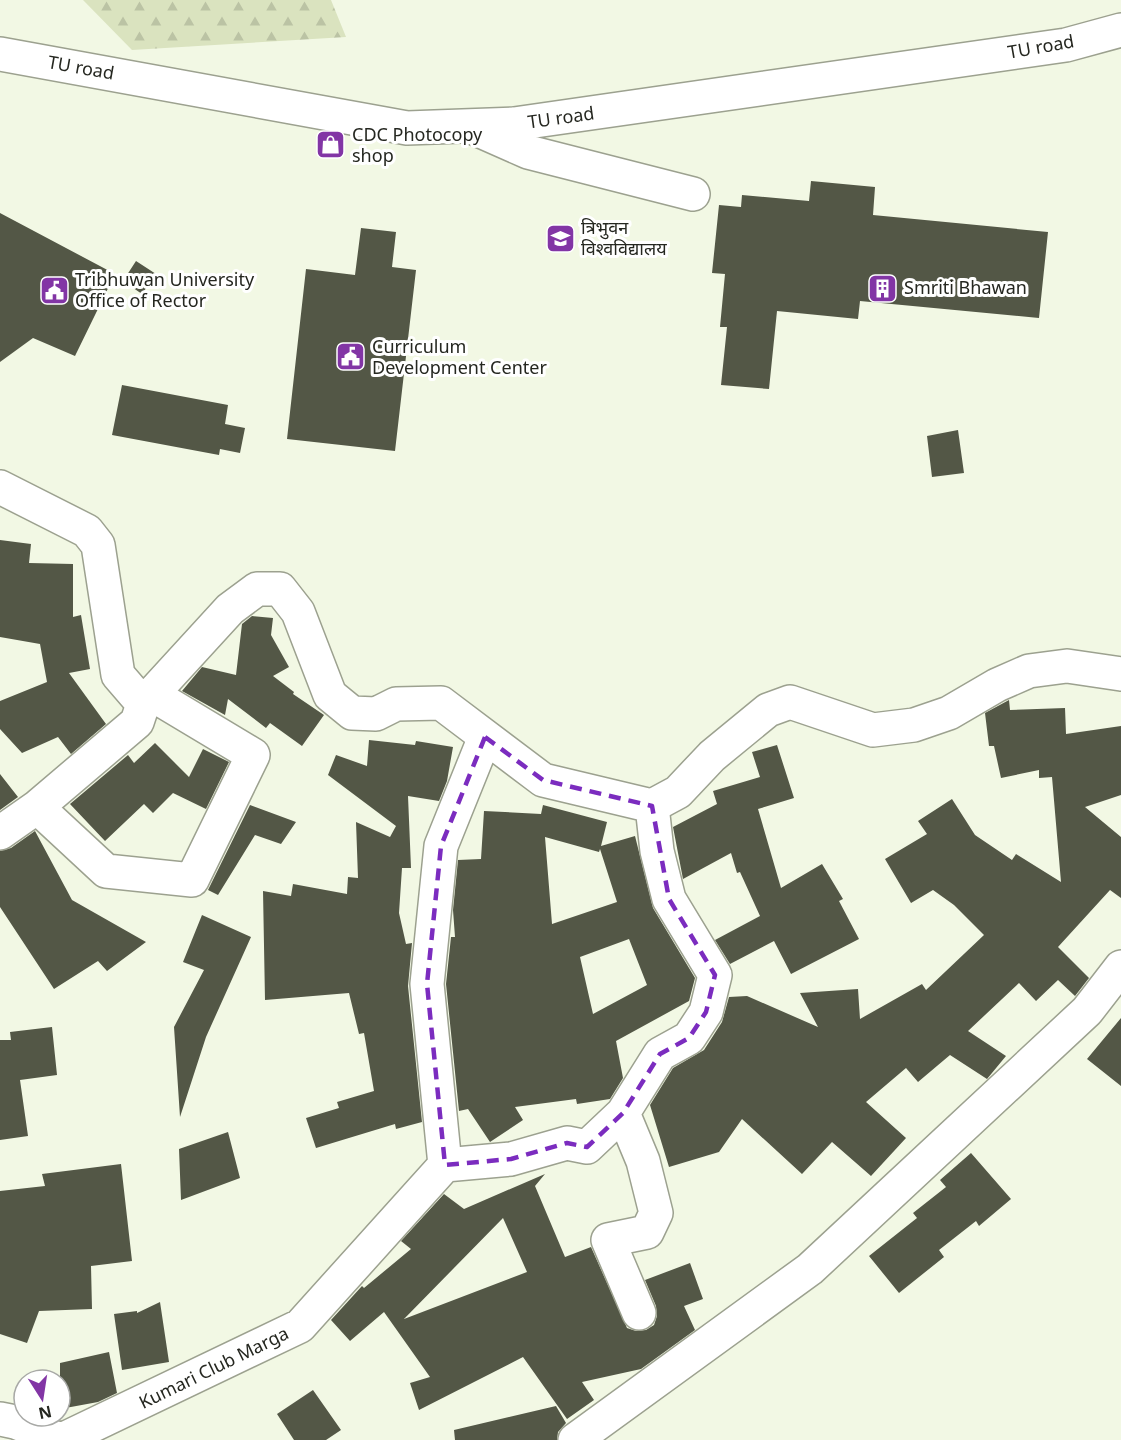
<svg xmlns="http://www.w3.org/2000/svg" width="1121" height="1440" font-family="'Noto Sans','Noto Sans Devanagari',sans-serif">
	<defs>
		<pattern id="forest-firs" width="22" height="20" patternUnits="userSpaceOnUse" patternTransform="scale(1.5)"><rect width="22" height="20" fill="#dae3bf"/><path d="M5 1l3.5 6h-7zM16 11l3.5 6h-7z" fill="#bbc3a4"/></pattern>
	</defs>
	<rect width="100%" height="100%" fill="#f2f8e4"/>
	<path fill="url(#forest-firs)" d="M83,0H331L346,37L132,50Z"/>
	<path fill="#535746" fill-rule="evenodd" d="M811,181L875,187L873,215L1048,232L1039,318L860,301L858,319L777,311L769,389L721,385L727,327H720L725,274L712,273L719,205L741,207L742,195L809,201Z
		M0,213L115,274L75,356L33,338L0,362Z
		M361,228L396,232L392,267L416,270L395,451L287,439L306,269L355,275Z
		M136,261L156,274L142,294L123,281Z
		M122,385L228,405L225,424L245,428L240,453L220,449L219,455L112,435Z
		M958,430L964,473L932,477L927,436Z
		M0,540L31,544L29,563L73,564V617L81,615L90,669L69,673L106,724L71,754L58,737L22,753L0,729V701L47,682L40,644L0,637Z
		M252,616L273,618L271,635L289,667L273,676L294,692L293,694L324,715L302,746L270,723L266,728L228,699L225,715L182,691L202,667L236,675L242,624Z
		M1009,700L1010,710L1065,708L1066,734L1121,726V795L1085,807L1121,837V898L1110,890L1058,947L1089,978L1075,996L1058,980L1036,1001L1019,983L968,1031L1006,1056L987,1079L950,1055L918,1082L906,1068L866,1102L906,1138L871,1176L832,1142L802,1174L742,1119L719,1152L669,1167L650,1105L673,1068L704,1050L722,1022L729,997L747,996L818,1027L800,993L858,989L860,1019L922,984L926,990L984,935L954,905L933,890L911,903L885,859L927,834L918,821L952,799L975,835L1012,860L1016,854L1061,882L1052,777L1039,778V770L1001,778L994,746H989L985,713Z
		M369,740L415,745L416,741L453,747L447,781L439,801L408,796L411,868H402L399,913L406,944L412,943L408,986L422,1122L396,1129L395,1124L316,1148L306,1118L339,1108L337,1102L374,1091L364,1033L359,1034L349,993L265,1000L263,891L291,896L293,884L347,894L348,877L358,878L356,822L390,837L396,826L328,775L336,755L367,766Z
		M155,743L189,777L203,749L229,762L206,809L173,793L153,813L144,804L105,841L70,804L128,755L134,763Z
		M777,745L794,798L758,809L781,888L822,864L843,899L839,901L859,939L791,974L774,941L730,964L715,940L760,916L740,872L737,873L731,853L683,879L673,827L717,804L713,791L760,777L752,752Z
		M0,774L18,797L0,810Z
		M250,805L296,822L281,844L255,835L218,895L208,890Z
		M543,805L607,822L601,846L635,836L653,908L695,978L689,1001L616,1041L623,1078L610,1099L577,1104L576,1099L515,1107L523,1120L490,1142L468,1109L459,1111L446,984L451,937H455L453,910L458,860L481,859L484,811L541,814ZM545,837L599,852L600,849L617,902L552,924ZM629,939L647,985L593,1014L580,957Z
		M35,831L72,900L146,942L107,971L98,961L54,989L0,907V851L11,848Z
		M202,915L251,937L206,1037L180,1117L174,1027L204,970L183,962Z
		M1121,1018V1086L1087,1059Z
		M52,1027L57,1075L20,1080L28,1136L0,1140V1040H11L10,1032Z
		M228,1132L240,1178L181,1200L179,1149Z
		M971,1153L1011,1199L979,1226L976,1221L939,1250L944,1257L899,1293L869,1256L917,1218L913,1213L946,1187L940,1180Z
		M121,1164L132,1261L91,1266L92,1309L39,1311L27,1343L0,1334V1191L45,1186L42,1174Z
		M545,1174L535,1186L565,1257L591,1247L627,1328L636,1331L646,1330L654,1325L657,1316L656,1306L645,1280L690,1263L703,1299L684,1306L695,1330L641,1369L582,1382L594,1400L567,1419L523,1357L419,1410L410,1383L430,1377L384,1312L350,1341L331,1320L362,1286L364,1288L411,1249L401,1241L444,1194L464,1209ZM503,1218L527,1272L404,1319Z
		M160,1302L169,1362L122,1370L114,1314L137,1311V1313Z
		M109,1352L117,1393L98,1402L60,1409V1363Z
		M313,1390L341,1430L326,1440H294L277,1414Z
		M556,1406L566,1423L558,1432L557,1440H455L454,1430Z"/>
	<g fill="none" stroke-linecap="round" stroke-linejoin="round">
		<defs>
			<path id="minor" d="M0,54L407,128L514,124L1066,45L1121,30
				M476,129L528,152L693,194
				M0,487L87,531L98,545L118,675L143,704L137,722L37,807L0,833
				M143,704L230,609L257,589H280L298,612L330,695L352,713L376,714L396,704L441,703L543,780L652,806L678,792L712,756L768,710L790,702L873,730L914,725L949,713L997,685L1029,671L1067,666L1121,674
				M37,807L106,871L192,880L253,755L153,695
				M623,1113L643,1161L656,1213L647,1232L608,1240L639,1313
				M445,1165L511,1159L567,1143L587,1147L623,1113L660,1054L689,1038L706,1012L715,975L669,899L657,851L652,806
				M0,1419L15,1422L61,1440
				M62,1440L300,1326L445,1165L427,984L441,846L485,737
				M575,1440L810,1269L1087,1011L1121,967"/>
		</defs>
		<use href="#minor" stroke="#9ca18f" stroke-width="36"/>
		<use href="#minor" stroke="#fff" stroke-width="33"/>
	</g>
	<path fill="none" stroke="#7b2cbf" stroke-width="4.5" stroke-dasharray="12 8" stroke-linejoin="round" d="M485,737L543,780L652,806L669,899L715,975L706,1012L689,1038L660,1054L623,1113L587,1147L567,1143L511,1159L445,1165L427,984L441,846Z"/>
	<defs>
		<symbol id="shop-square" viewBox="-11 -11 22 22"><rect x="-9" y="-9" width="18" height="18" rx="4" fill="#8235a5" stroke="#fff"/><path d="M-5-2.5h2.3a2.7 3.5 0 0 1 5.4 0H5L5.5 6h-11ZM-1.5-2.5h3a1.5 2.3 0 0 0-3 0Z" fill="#fff"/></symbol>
		<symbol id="university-square" viewBox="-11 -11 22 22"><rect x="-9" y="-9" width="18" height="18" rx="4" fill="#8235a5" stroke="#fff"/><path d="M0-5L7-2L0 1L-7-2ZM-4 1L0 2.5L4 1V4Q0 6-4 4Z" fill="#fff"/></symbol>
		<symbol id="building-square" viewBox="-11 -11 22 22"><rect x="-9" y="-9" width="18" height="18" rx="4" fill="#8235a5" stroke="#fff"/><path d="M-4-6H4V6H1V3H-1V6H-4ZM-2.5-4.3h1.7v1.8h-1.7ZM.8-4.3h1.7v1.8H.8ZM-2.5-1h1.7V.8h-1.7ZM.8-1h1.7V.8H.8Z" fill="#fff"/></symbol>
		<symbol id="civic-square" viewBox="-11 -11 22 22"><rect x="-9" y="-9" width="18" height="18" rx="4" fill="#8235a5" stroke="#fff"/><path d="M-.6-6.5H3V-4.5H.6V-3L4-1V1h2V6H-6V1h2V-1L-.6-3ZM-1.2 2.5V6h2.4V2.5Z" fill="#fff"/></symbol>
	</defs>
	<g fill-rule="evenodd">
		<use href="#shop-square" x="314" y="128" width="33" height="33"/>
		<use href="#university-square" x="544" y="222" width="33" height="33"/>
		<use href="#building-square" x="866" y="272" width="33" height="33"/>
		<use href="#civic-square" x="38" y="274" width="33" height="33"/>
		<use href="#civic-square" x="334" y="340" width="33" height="33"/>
	</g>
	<g text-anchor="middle" stroke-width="6" stroke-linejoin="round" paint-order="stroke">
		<g font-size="18" fill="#252720" stroke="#fff">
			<text transform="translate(1041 47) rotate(-10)" y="6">TU road</text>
			<text transform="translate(81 68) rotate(10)" y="6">TU road</text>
			<text transform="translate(561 118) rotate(-8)" y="6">TU road</text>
			<text transform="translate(214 1368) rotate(-26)" y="6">Kumari Club Marga</text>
		</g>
		<g font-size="18" fill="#252720" stroke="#fff" text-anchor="start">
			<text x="352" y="141">CDC Photocopy<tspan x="352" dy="21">shop</tspan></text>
			<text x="581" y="234">त्रिभुवन<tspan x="581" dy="21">विश्वविद्यालय</tspan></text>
			<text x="75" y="286">Tribhuwan University<tspan x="75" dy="21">Office of Rector</tspan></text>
			<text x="904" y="294">Smriti Bhawan</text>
			<text x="372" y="353">Curriculum<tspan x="372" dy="21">Development Center</tspan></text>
		</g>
	</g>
	<g transform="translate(42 1398) rotate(168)"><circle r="28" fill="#ffffff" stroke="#a8a9a6" stroke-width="1.5"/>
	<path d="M0-4.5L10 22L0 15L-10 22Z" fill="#8235a5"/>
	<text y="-9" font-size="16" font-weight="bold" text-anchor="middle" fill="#252720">N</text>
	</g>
</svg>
